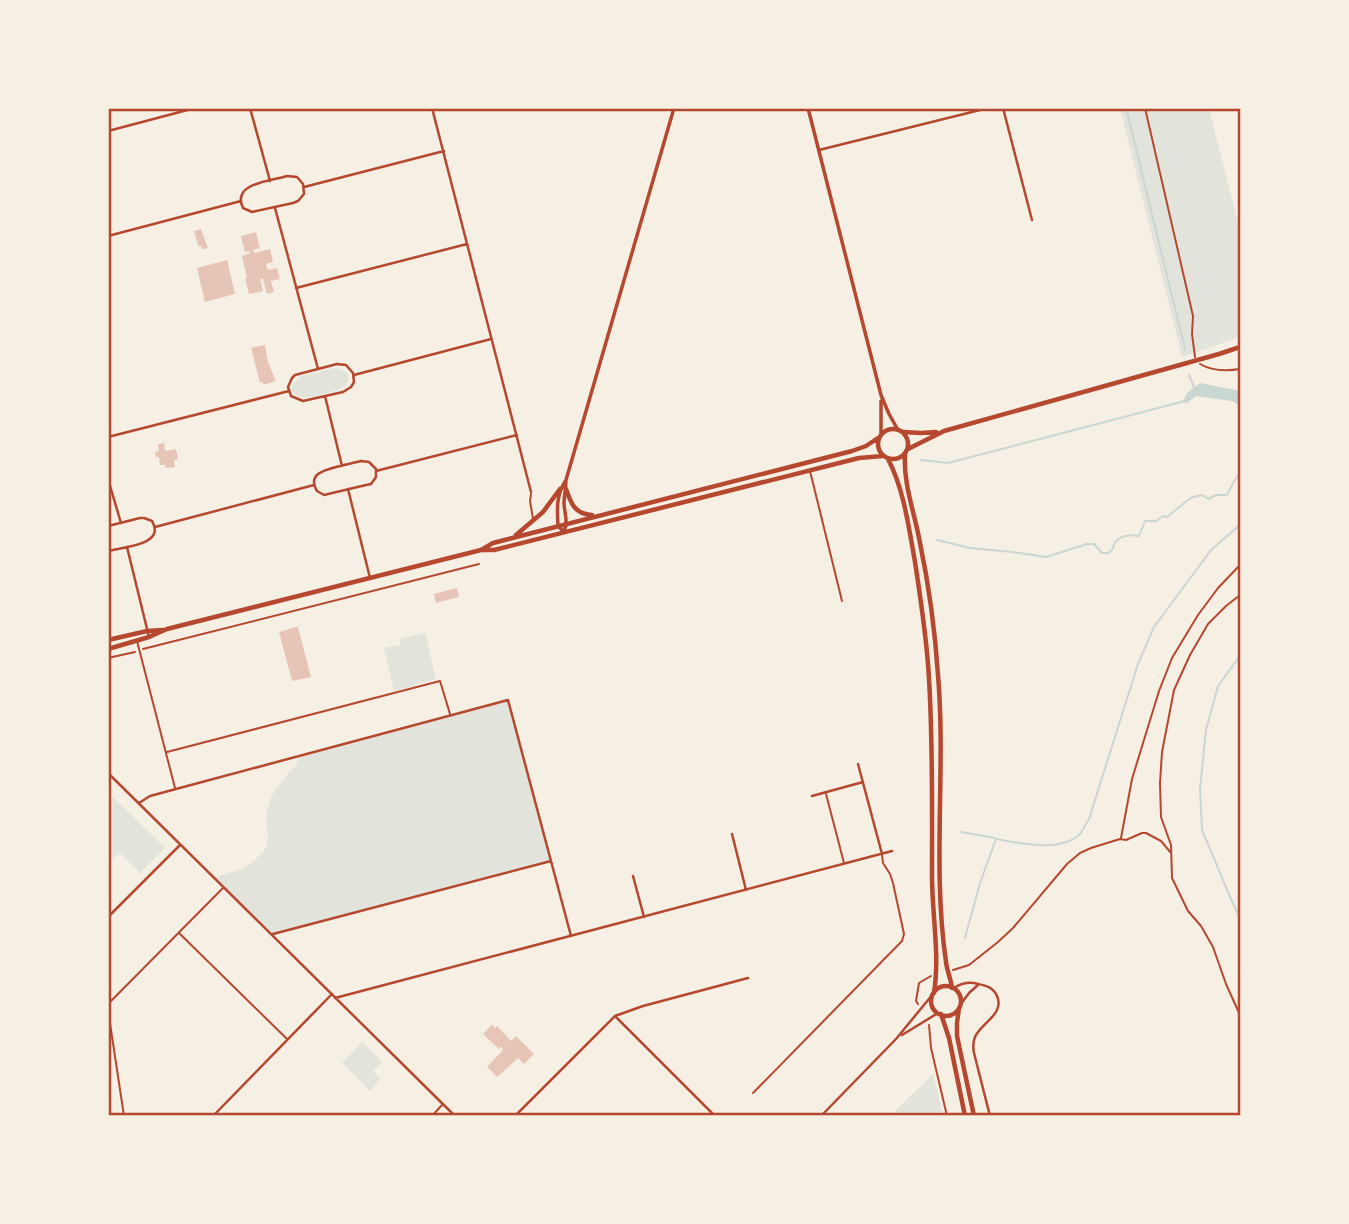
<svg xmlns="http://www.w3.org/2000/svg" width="1349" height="1224" font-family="'Open Sans',sans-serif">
	<rect width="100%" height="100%" fill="#f6efe4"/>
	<path fill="#e2e4dc" d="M1120,109H1209L1240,231V337L1182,357Z
		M335,368C344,369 355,376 345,386C339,391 310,399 302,397C296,396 297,396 292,392V385L301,376Z
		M425,633L436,679L394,691L384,648L400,645V639Z
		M508,700L551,861L271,935L215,880L217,877L241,869L254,861L266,848L268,840L266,814L272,795L289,772L296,766L299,755Z
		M113,797L165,848L140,873L120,853L109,863V801Z
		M362,1042L382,1062L373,1071L380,1079L370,1091L342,1063Z
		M933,1074L943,1115H891Z"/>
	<path fill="#c9d6d2" d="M1200,383L1240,391V406L1232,401L1196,396L1187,403L1183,402L1187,393Z"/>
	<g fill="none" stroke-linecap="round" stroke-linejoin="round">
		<path stroke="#c9d6d2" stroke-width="2" d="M1126,108L1185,349
			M1189,375L1194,387
			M921,460L948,463L1185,401
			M937,540L970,548L1012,552L1046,557L1087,544H1094L1102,553H1108L1113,549C1114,536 1128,534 1139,536L1145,521H1156L1163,516L1167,517L1188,500L1193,497L1203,495L1208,499L1216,495H1227L1236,478L1240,475
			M1240,656L1218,686L1206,730L1200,789L1202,830L1231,899L1240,918
			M961,832L995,838
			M965,938L980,883L996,839C1020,843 1060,853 1080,834C1083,830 1086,823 1089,819L1138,664L1154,627L1211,550L1240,525"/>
	</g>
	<path fill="#e6c5b7" d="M201,229L208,248L202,249L201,246H198L194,231Z
		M256,232L260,248L253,250L254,253L270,249L273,262L266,264L268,270L277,268L280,279L271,281L274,292L267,294L263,279H260L263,291L249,294L245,278H247L242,256L250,253V251L245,252L241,236Z
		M227,260L235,294L205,302L197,268Z
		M265,345L268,362L276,381L263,385V382L260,383L251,348Z
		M164,443L165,451L176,449L178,459L174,460L175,467L166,468L165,465H160L159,457H156L155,452L159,451L158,444Z
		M457,588L459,597L436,603L434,594Z
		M296,627H298L311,677L292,681L279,632Z
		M492,1025L495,1028L497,1026L511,1041L516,1036L534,1054L524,1064L518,1058L497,1077L487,1067L503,1050L501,1047L499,1049L483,1034Z"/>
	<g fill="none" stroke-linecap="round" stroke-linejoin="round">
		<path stroke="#b5482f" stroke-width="2" d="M1145,108L1193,316L1192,334L1195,357
			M1200,364C1212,371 1227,371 1240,369
			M1240,595L1226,606L1208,624L1190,655L1174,690L1162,752L1160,783L1161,817L1171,845L1172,878L1188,911L1201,926L1213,947L1226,984L1240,1015
			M143,649L479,564
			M108,658L135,652
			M1121,838L1132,779L1159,691L1172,658L1198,615L1218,588L1240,565
			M953,970L969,965L998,942L1013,928L1067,864L1080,853L1091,848L1120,839L1126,840L1142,833H1146L1161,841L1171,853
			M918,1004L916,1001L919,983L931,976
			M929,1025L931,1048L947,1116"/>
		<path stroke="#b5482f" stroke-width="2" d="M810,471L842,601
			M531,494L530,501L533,519
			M137,641L175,788
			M167,752L440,681L450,714
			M826,794L844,863
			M179,933L287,1039
			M108,1004L223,888
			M108,1010L124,1116
			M753,1093L902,941L904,934L893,883L890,874L883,863L882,855
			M432,1116L442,1105"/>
		<path stroke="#b5482f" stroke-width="2.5" d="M250,108L270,181
			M432,108L531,492
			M1003,108L1032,220
			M108,131L195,108
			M819,150L988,108
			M287,176L297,177L303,184L304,194L298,201L293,203L252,212L243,208C231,183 271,181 287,176Z
			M304,187L444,151
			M275,208L318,369
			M108,236L241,201
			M296,288L467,244
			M337,364L346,365L353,373L354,382L351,387L343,392L303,401L291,396L288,387L292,378L295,375Z
			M354,375L491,339
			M325,396L342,466
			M108,437L289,391
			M361,461L369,462L376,469V477L371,484L366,485L324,495L317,491C314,486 312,480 317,475C323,468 351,464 361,461Z
			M376,471L517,435
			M108,479L121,523
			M348,489L370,578
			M108,526L140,518H144L152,521C166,545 124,547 108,551
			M155,527L314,485
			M127,547L149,637
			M858,764L882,854
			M108,773L455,1116
			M812,796L863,782
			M139,803L150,796L176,789L508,700L571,936
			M732,834L746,890
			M633,876L644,917
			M108,917L180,845
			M273,934L551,861
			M954,988C960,984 967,982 974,983C983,985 993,986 997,996C1005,1014 981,1023 975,1037C973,1042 973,1048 974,1053L990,1116
			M335,998L892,851
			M961,1004L969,993L979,984
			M615,1016L715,1116
			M902,1035L938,1013
			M213,1116L332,994
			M515,1116L615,1016L643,1006L748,978
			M821,1116L896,1039L933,994"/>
		<path stroke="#b5482f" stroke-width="3.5" d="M566,480C556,495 557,508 558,526L564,532C568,522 565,515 564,504C564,496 566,488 566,480L674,108"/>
		<path stroke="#b5482f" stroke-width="3.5" d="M808,108L881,395L889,414L898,430
			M881,401V434"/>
		<path stroke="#b5482f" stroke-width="4.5" d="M878 444a15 15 0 1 1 30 0a15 15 0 1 1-30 0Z
			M903,432L921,433L936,432
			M908,449L944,431L1219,354L1240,347
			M905,454C903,484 915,514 920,543C929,586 935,630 938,675C946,770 932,867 946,962C947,971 951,979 952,988
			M888,459C904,489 909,529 915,562C921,601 927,639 929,679C933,744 932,810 932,876C932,915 940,954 934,993
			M566,489C571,504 575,514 592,515
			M516,535L543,512L560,489
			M482,550H494L859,458L883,456
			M108,640L147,631L163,630
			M108,649L149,637L167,629L481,550L493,543L852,451L866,446L878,438
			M931 1001a15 15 0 1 1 30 0a15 15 0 1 1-30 0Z
			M959,1008L957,1023V1036L974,1116
			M941,1014L949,1038L965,1116"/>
	</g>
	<rect width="1349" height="1224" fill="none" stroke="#f6efe4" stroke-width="220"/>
	<rect x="110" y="110" width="1129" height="1004" fill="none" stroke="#b5482f" stroke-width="2.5"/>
</svg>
